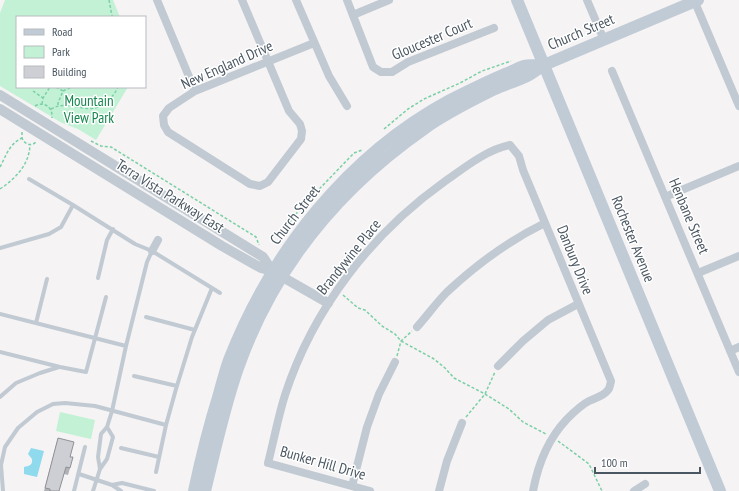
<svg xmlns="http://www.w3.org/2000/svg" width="739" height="491" font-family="'PT Sans Narrow',sans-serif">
	<rect width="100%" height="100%" fill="#f5f3f3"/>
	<path fill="#c3f1d5" d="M5,0H113L120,17H17V87H128L96,140L78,129L62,123L0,86V13Z
		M60,412L95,420L91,439L56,431Z"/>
	<path fill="#90daee" d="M31,448L44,451L37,477L24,474V467C29,466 33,465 32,459L28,454Z"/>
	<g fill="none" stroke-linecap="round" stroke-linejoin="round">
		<path stroke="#7ad0a6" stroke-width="1.5" stroke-dasharray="3 2" stroke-linecap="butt" d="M109,0L112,16L113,17
			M56,87L63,91
			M33,91L43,98
			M42,104L43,98L50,87
			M58,105V103L63,91L72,87
			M35,106C44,101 53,107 52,118
			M51,109C70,98 89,118 106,102C111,98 115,94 118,87
			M384,129L408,109L424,99L460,83L482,71L511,61
			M22,132V138C25,145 32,147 37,141
			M91,141L101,146L111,147L256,237L259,245
			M0,167C6,156 9,144 22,138
			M0,189C16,178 29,165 30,145
			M282,240L281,238L284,230L299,210L354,153L362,150
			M343,295L358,308L365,310L382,326L395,334L401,341L434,359L445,368L454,378L485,394L509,409L523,422L546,434
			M397,356L401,341L412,331
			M466,417L485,394L495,372
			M558,441L589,464L602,491"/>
		<path stroke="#c1cad2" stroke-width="4" d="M29,179L73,205
			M0,248L49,234L61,227L73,205L135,244L152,251L212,288L192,337L176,389L166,425L95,406L65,403L53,404L37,412L18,428L5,447L1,465L3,491
			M98,278L107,240L113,229
			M212,288L220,293
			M0,314L126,346L147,262L152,251
			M146,317L195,330
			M36,323L47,279
			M0,352L60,367L86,372L106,297
			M134,376L177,386
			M0,397L16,383L40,373L59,367
			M121,448L159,457
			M100,469L98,457L101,434L107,427L112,411L126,346
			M156,472L166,425
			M79,474L112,485L121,491
			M112,485L122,483L154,491
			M74,491L85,447
			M93,491L100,469L107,459L113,437L107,427"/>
		<path stroke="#c1cad2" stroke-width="8" d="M157,0L195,91
			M242,0L289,111L300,124L302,131L301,139L268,182L260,186L250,184L168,132L164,125L163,116L169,108L195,91L314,43
			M296,0L329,76L347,106
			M347,0L373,67L381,72H392L408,62L494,28
			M587,0L604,40
			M694,0L739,106
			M353,15L389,0
			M612,71L739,372
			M665,197L739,166
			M152,251L158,240
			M698,273L739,256
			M417,327C427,316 436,303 447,292C476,265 510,240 545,223
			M730,351L739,347
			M498,366L523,341L548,320L578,304
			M352,486L367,427L379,394L395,362
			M370,491L268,463C274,440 278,417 285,395C313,309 371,234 444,182C464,168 486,150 510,145L519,156L523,170L611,381C610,385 610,388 608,390C604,396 595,398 589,401C581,405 574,412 567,419C548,439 538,464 533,491
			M439,491L447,461L462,423
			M634,491L645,484"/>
		<path stroke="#c1cad2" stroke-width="10" d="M0,95L263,257L272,271
			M0,109L222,246L261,268L272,271L328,303"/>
		<path stroke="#c1cbd6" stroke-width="12" d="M517,0L720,491
			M194,491C201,458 209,426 219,394C222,383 225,371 229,360C271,252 348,155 450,100C468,91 486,82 505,74C511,72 518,68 524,66C530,65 537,65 542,65
			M205,491C215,450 224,408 238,368C273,269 338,189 424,129C446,113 471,101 495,89C506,84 518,81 529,75C534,72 539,68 544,65L698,0"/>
	</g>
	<path fill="#b0b2b7" d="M58,438L70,457V468L68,475L64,474L59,491H44L56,445Z"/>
	<path fill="#cdcfd5" stroke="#909195" d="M58,438L74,442L70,457H73L70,468L66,467L59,491H50V489L45,488Z"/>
	<g text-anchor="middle" stroke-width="3" stroke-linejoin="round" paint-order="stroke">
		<g font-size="15" fill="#4a5661" stroke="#fff">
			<text transform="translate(581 32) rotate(-23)" y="5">Church Street</text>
			<text transform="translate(432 39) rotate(-23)" y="5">Gloucester Court</text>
			<text transform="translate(227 65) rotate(-24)" y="5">New England Drive</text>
			<text transform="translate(170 196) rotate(32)" y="5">Terra Vista Parkway East</text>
			<text transform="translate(295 215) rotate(-52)" y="5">Church Street</text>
			<text transform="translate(689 216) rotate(67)" y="5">Henbane Street</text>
			<text transform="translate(633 239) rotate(68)" y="5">Rochester Avenue</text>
			<text transform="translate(349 257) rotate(-51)" y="5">Brandywine Place</text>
			<text transform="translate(575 260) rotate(68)" y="5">Danbury Drive</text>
			<text transform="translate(323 463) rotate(16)" y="5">Bunker Hill Drive</text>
		</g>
		<g font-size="15" fill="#17864f" stroke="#fff">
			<text x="89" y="106">Mountain<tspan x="89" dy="17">View Park</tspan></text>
		</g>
	</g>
	<rect x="16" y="16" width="130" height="72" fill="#ffffff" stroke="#b7bbc0"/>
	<rect x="24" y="29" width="20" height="6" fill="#c1cbd6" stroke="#b7bbc0"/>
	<text x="52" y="36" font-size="12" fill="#4a5661">Road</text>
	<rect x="24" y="46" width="20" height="12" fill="#c3f1d5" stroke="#b7bbc0"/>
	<text x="52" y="56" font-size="12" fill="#4a5661">Park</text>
	<rect x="24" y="66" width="20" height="12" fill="#cdcfd5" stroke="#b7bbc0"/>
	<text x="52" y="76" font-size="12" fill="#4a5661">Building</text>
	<path d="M595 467v6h105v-6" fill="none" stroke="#4a5661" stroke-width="2"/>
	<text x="601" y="467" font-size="12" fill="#4a5661" stroke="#ffffff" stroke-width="3" paint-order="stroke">100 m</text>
</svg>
